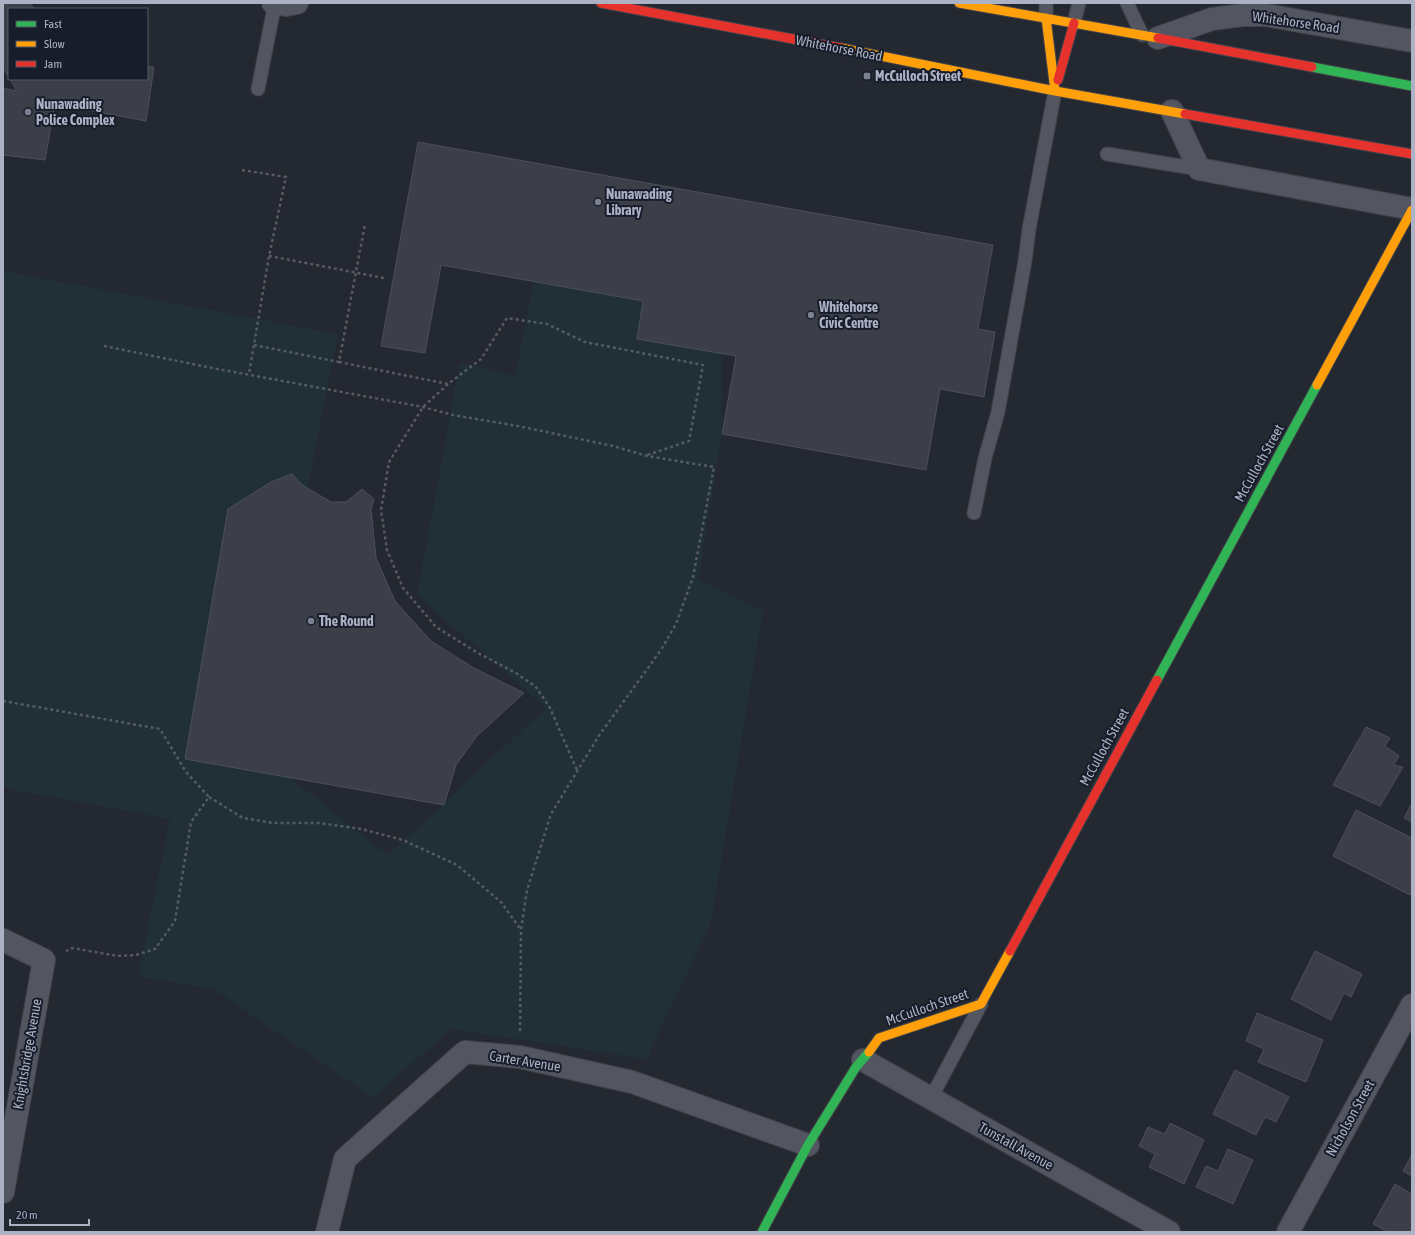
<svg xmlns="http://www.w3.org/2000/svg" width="1415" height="1235" font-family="'Asap Condensed',sans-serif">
	<rect width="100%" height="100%" fill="#242831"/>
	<path fill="#213036" d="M3,271L338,334L256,751L388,855L546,708L417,595L460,362L515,376L534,280L643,301L721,313L722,434L698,580L763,611L711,922L647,1059L451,1029L373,1098L215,990L138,976L170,819L3,788Z"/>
	<path fill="#3c3f48" stroke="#4b4f5a" d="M10,3H30L34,9H9V78L3,67V6Z
		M147,66L154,67L146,121L55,104L45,160L3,155V88L17,91L10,79H147Z
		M418,142L993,245L978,329L995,332L984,397L940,389L926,470L722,434L736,356L637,339L643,301L441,265L425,353L381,346Z
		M292,474L302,485L331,502H346L362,489L374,499L371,509L376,558L395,601L431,641L474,668L524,693L477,736L456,765L444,805L185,759L228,509L271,482Z
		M1366,727L1390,738L1385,746L1399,756L1394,765L1403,767L1380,806L1333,785Z
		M1412,803V822L1404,818Z
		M1356,810L1412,838V891L1410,895L1333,856Z
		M1315,951L1362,974L1351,997L1344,993L1331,1020L1291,999Z
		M1257,1013L1323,1040L1306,1082L1258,1062L1264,1049L1246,1041Z
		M1235,1070L1289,1097L1276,1122L1265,1117L1256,1135L1213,1114Z
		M1170,1123L1204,1140L1184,1184L1149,1167L1155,1154L1139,1146L1148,1127L1165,1134Z
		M1228,1149L1253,1160L1233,1204L1196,1187L1206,1166L1218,1171Z
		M1412,1154V1176L1403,1171Z
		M1395,1184L1412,1194V1232H1388L1373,1224Z"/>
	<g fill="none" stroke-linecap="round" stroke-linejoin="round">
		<defs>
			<path id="lane" d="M1046,3V18
				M1127,3L1142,35
				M1074,23L1079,3
				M258,89L275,3
				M1107,154L1199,169
				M974,513L985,458L998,412L1025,261L1029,229L1055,91
				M931,1098L981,1004"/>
			<path id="street" d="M273,3L286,5L297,3
				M1158,38L1212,19L1243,15H1266L1412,41
				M1172,111L1199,169L1412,209
				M3,940L44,960L3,1192
				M863,1060L1169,1232
				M327,1232L345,1159L465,1052L520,1057L632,1082L808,1145
				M1288,1232L1412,1005"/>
			<path id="fast" d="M1312,67L1412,86
				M1157,680L1317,385
				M762,1232L808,1145L856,1067L869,1052"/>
			<path id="slow" d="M959,3L1158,38
				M1046,18L1055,91
				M841,48L1055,91L1185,114
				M1317,385L1412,210
				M869,1052L879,1038L981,1004L1010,951"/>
			<path id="jam" d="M601,3L841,48
				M1158,38L1312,67
				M1058,80L1074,23
				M1185,114L1412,154
				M1010,951L1157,680"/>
		</defs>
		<use href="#lane" stroke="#40434a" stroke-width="15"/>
		<use href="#street" stroke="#40434a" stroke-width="24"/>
		<use href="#fast" stroke="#40434a" stroke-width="11"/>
		<use href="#slow" stroke="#40434a" stroke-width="11"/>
		<use href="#jam" stroke="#40434a" stroke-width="11"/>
		<path stroke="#565a62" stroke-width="2.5" stroke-dasharray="3 3" stroke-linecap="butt" d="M242,170L286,177L269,256L249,374
			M269,256L384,278
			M254,345L339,362L365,224
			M104,346L207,367L423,407L453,415L518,426L613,446L647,456L714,467L693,577L676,624L661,650L600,734L551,814L527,890L521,930L520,1034
			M339,362L448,384L481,359L507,318L547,324L585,342L703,365L689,441L647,455
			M448,384L423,407L389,462L381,510L387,550L403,588L436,627L478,653L516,673L536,687L550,708L577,770
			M3,701L160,729L186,772L209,797L191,822L175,921L155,949L136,955L118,956L72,948L66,951
			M209,797L243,818L273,823H319L361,829L403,840L457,865L501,902L521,930"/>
		<use href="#lane" stroke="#535660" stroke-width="13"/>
		<use href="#street" stroke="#535660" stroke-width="22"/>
		<use href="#fast" stroke="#30b455" stroke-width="9"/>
		<use href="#slow" stroke="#ff9f0a" stroke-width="9"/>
		<use href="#jam" stroke="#e5322d" stroke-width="9"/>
	</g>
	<g fill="#7c8191" stroke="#181d2b" stroke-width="1.5">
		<rect x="863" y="72" width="8" height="8" rx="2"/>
		<circle cx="28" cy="112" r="4"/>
		<circle cx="598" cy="202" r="4"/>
		<circle cx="811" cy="315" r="4"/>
		<circle cx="311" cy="621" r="4"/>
	</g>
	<g text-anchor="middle" stroke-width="4" stroke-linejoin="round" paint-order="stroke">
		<g font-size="14" fill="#acb1c4" stroke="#181d2b">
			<text transform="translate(1296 22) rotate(8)" y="5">Whitehorse Road</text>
			<text transform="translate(839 48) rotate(11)" y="5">Whitehorse Road</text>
			<text transform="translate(1259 463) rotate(-61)" y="5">McCulloch Street</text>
			<text transform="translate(1104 747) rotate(-61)" y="5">McCulloch Street</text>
			<text transform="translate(927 1007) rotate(-19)" y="5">McCulloch Street</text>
			<text transform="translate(27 1054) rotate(-80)" y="5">Knightsbridge Avenue</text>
			<text transform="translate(525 1061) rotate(9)" y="5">Carter Avenue</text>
			<text transform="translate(1350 1118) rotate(-61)" y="5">Nicholson Street</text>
			<text transform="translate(1016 1146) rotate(29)" y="5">Tunstall Avenue</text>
		</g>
		<g font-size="14" font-weight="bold" fill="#acb1c4" stroke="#181d2b" text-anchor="start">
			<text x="875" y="81">McCulloch Street</text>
			<text x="36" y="109">Nunawading<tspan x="36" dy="16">Police Complex</tspan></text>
			<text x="606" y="199">Nunawading<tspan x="606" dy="16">Library</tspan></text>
			<text x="819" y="312">Whitehorse<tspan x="819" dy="16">Civic Centre</tspan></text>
			<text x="319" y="626">The Round</text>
		</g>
	</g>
	<rect width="1415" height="1235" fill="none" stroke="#acb1c4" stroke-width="8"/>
	<rect x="8" y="8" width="140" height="72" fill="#181d2b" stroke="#535868"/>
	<rect x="16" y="21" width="20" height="6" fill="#30b455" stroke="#535868"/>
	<text x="44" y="28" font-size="12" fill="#acb1c4">Fast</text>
	<rect x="16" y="41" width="20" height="6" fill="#ff9f0a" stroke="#535868"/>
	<text x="44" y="48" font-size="12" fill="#acb1c4">Slow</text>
	<rect x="16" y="61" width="20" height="6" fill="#e5322d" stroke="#535868"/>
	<text x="44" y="68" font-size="12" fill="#acb1c4">Jam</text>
	<path d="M10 1219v6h79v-6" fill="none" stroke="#acb1c4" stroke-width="2"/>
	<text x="16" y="1219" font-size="12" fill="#acb1c4" stroke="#181d2b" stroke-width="3" paint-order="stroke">20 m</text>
</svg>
